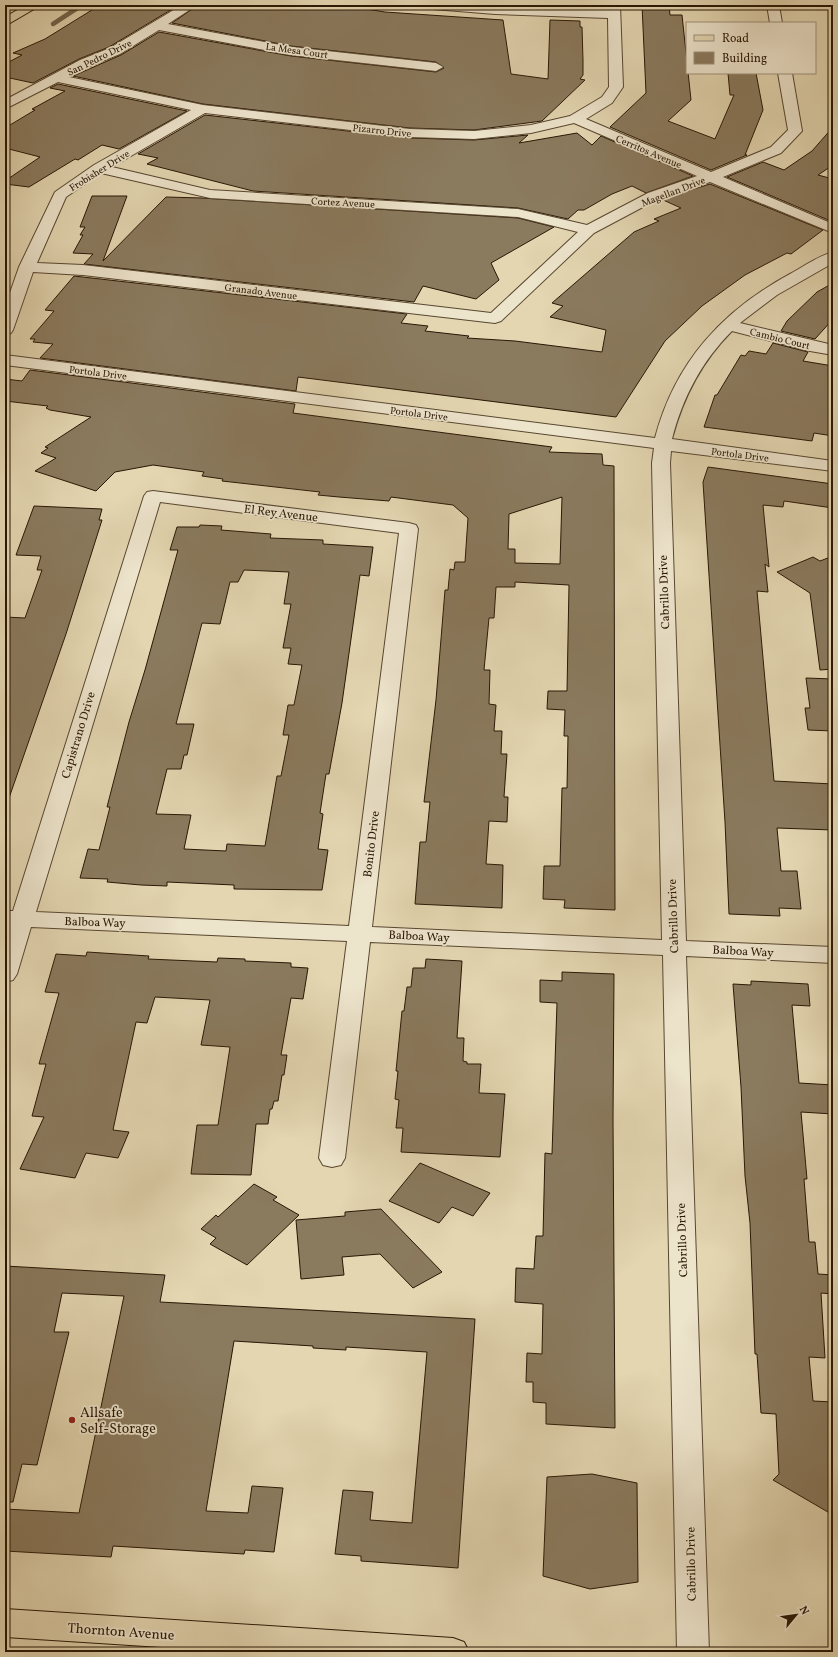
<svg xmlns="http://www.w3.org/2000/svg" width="838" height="1657" font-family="Vollkorn,serif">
	<rect width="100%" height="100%" fill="#e3d6b1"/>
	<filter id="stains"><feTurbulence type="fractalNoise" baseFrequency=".005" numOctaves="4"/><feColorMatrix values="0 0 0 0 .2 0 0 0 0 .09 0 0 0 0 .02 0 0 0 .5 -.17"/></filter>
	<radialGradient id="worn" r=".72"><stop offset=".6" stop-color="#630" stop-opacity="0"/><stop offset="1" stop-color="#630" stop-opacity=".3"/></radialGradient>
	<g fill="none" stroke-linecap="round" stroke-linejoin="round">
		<path stroke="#736349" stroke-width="4.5" d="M53,24L82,5"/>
	</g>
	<path fill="#8a7a5e" stroke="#291705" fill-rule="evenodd" d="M100,5H179L109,47L79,59L33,83L5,77V64L22,55L13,53L45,39Z
		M198,5H342L385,12L503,20L511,74L548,79L550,20L580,21V27H582L583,60V75L580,79L585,80L542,121L474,130L410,128L203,104L73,76L121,55L159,32L291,56L436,72L444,68L436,62L291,46L172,23Z
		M642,5H669L670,15H682L691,100L668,121L715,139L734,95H730L728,73H756L763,110L745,155H747L711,170L610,127L646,93Z
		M58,84L187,111L119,149L102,145L78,160L75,159L29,187L5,184V181L40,157L5,148V128L35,110L32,109L65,91L50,88Z
		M205,115L410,138L474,140L528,135L519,143L577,133L592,145L601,136L693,176L646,193L632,186L612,194L584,210H578L568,219L518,208L253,191L147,164L158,158L138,154Z
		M833,127V165L818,175L833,179V222L727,177L763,162L784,170L812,151Z
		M710,184L823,230L791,254L787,253L745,275L702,306L665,341L616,417L298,377L296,391L40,358L53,344L33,342L35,339H30L54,311L45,310L74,276L407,314L401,323L428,326L425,331L469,336L467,338L515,341L602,352L606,330L550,317L563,306L552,303L634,232L659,221L654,219L681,208L661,199Z
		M92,196H127L103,261L166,197L202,198L518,218L554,227L491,263L499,280L476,299L423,286L414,302L84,264L93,254L73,253L83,235H80L85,227H80Z
		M833,283V319L815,339L781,331L787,321L817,292Z
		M773,343L808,352L803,361L833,366V436L814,433L812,441L704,427L715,395H717L741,355L745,356L749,351L766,354Z
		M30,370L295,404L293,413L552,447L549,452L602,454L603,465L614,466L615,910L564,908L565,900L543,899L544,866H560L562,788H567L568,736H564L565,710L547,709L548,691H567L569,585L515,582V587H496L494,618H489L484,670H490L489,704L496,705L494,731H502L501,754H507L504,797H508L507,822L489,821L486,864L503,865L502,908L415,904L420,842H426L430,802H424L436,700L445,590H448L450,569L454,570L455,562H465L468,518L453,505L391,497L389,501L339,497L318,495L320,492L222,481L223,479L202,476L204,472L153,465L115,472L96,491L35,471L56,458L41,453L48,448L45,447L91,417L50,410L46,408L48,406L5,401V379L22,381ZM562,497L560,564L515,563V549H508L509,514Z
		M708,467L833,484V508L784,501L783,507L763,505L769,567L765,564L768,592L757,591L774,781L833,784V830L777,828L781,871H797L801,909L779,908L780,916L729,914L725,822L703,482Z
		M34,506L102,509L99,520H102L66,634L9,798L5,797V617L25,618L42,570H37L41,556L16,555Z
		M200,525L222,526L221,530L271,534L270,538L323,540V544L373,547L369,576L360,575L342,703L329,774H326L320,813L323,814L318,849L328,850L322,890L234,889V885L167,882V886L141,885L107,882L108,879L80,878L88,849L99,850L110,807H107L129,722L145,670L178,550H170L177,527H199ZM244,570L289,572L284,604H291L283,648H291L288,664L302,665L294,705H288L283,735H289L281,776H277L265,846L227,844L226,851L184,849L191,815L156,814L167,769H181L184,755H187L194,724H176L202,623L220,624L230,582H238Z
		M833,556V669L820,670L810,593L777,572L813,557L820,561Z
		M806,678L833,679V731L808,730L805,708H810Z
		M87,952L149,956L148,959L217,962L218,958L245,959V961L291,963V967L308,968L303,999L291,998L281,1055H287L284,1075H282L278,1101H274L272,1109H270L268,1124H256L251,1175L191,1174L197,1125H218L230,1047L201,1045L210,1000L155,997L147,1023L136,1022L113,1130L129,1132L118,1158L86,1153L75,1178L20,1169L44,1117L32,1116L46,1064H39L59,993L45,992L56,954L86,956Z
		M426,959L462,961L457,1038H464L463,1061L467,1062V1064H481L479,1093L505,1094L500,1157L401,1152L403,1128H396L399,1100L395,1099L398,1071H396L402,1011H404L407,987H411L413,968H425Z
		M562,972L614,974L613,1119L615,1428L546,1424V1403L533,1402V1382H526L527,1353L542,1354L543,1304L515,1302L516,1268L534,1269L536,1236H543L545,1153L552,1154L557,1003L540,1002V980L562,981Z
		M751,981L808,984L810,1006L792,1005L799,1083L833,1085V1114L801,1112L807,1179H804L809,1242H815L818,1274L833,1275V1294L821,1293L825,1358L809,1357L813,1401L833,1402V1515L773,1480L779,1474L776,1414L761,1413L757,1354H755L750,1223L745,1176L741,1087L733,984L751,985Z
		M420,1163L490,1193L473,1216L452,1207L439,1223L389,1201Z
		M254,1184L277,1197L273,1200L299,1215L247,1265L210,1244L216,1238L201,1229L216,1215L218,1217Z
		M381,1209L442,1272L413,1288L380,1254L342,1257L344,1275L301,1279L296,1220L345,1216V1212Z
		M5,1266L165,1275L160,1302L475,1319L458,1568L361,1561V1556L335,1554L343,1490L373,1492L370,1520L412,1523L427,1352L346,1347V1350L313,1348V1346L234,1341L206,1511L248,1513L252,1486L283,1488L274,1552L245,1550L244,1554L113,1546L111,1557L5,1551V1509L79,1513L124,1296L62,1293L54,1332H69L37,1465L22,1464L13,1502H5Z
		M592,1474L637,1483L638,1582L590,1589L543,1576L547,1477Z"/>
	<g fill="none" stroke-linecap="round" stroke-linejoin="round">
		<defs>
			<path id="street" d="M182,5H197L168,24L291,47L436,63L443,67L436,71L291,55L159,30L120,54L90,66L69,77L203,105L410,129L474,131L531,125L570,116L602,97L609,87L608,18L495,14L433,9L427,5H479L608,10V5H620L623,87L612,103L586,119L711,172L771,147L788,130L778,73H792L802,131L781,153L723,177L833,224V233L710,182L658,199L594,233L501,321L495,323L83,275L33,272L13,330L11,333L5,335V307L19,267L55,192L94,165L191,110L58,82L5,109V100L80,60L110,48ZM205,113L410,137L474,139L531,133L574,123L697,176L648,193L587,225L518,209L210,190L112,167ZM101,173L210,198L518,217L578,232L491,313L83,265L37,263L66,197Z
				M767,5H779L782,23H770Z
				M833,252V263L777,295L740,323L833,345V355L810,351L732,331C701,362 683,397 672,439L833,461V471L671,451L670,463L686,941L833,947V963L686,956L709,1652H677L663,955L370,942L345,1158L341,1165L332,1167L323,1165L319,1158L347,941L31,927L17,974L13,980L5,982V936L8,926L5,925V911H13L144,496L147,492L153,491L409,523L416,525L418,529L372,927L662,940L652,463L654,448L5,365V355L655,438C675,362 722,311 790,274C803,267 818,256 833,252ZM160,502L399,533L349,926L36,912Z"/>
			<path id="primary" d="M5,1609L453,1638L464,1642L469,1652H239L5,1637Z"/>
			<path id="highway" d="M26,5H41L5,26V17Z"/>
		</defs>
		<use href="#street" stroke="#584730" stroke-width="2"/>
		<use href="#primary" stroke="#291705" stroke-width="2"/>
		<use href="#highway" stroke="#291705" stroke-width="2"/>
		<use href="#street" fill="#ede4cc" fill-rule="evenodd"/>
		<use href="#primary" fill="#e3d6b1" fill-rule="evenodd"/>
		<use href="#highway" fill="#e3d6b1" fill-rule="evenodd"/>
	</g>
	<circle fill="#8f2418" stroke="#ede4cc" stroke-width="1.5" cx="72" cy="1420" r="4"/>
	<g text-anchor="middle" stroke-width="3.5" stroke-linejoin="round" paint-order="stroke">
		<g font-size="10" fill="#291705" stroke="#ede4cc">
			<text transform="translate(297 50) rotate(8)" y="4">La Mesa Court</text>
			<text transform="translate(99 57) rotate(-26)" y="4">San Pedro Drive</text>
			<text transform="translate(382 130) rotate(6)" y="4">Pizarro Drive</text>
			<text transform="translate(649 151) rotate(23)" y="4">Cerritos Avenue</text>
			<text transform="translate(99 170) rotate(-32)" y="4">Frobisher Drive</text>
			<text transform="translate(673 191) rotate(-21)" y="4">Magellan Drive</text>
			<text transform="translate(343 202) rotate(3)" y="4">Cortez Avenue</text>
			<text transform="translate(261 291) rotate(7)" y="4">Granado Avenue</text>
			<text transform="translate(780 338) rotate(14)" y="4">Cambio Court</text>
			<text transform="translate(98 372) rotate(7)" y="4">Portola Drive</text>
			<text transform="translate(419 413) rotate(7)" y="4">Portola Drive</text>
			<text transform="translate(740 454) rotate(7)" y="4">Portola Drive</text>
		</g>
		<g font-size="12" fill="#291705" stroke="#ede4cc">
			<text transform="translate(281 513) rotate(7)" y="4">El Rey Avenue</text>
			<text transform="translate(664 592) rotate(-92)" y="4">Cabrillo Drive</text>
			<text transform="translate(78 735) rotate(-73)" y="4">Capistrano Drive</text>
			<text transform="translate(371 844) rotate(-83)" y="4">Bonito Drive</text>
			<text transform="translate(673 916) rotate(-92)" y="4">Cabrillo Drive</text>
			<text transform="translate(95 922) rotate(2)" y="4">Balboa Way</text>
			<text transform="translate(419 936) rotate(3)" y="4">Balboa Way</text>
			<text transform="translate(743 951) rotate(3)" y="4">Balboa Way</text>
			<text transform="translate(682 1240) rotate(-92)" y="4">Cabrillo Drive</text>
			<text transform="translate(691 1564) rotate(-91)" y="4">Cabrillo Drive</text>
		</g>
		<g font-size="14" fill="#291705" stroke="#ede4cc" text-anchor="start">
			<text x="80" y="1417">Allsafe<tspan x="80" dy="16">Self-Storage</tspan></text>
		</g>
		<g font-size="14" fill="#291705" stroke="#ede4cc">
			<text transform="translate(121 1631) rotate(4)" y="5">Thornton Avenue</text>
		</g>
	</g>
	<rect width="838" height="1657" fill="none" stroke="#e3d6b1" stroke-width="20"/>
	<rect x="6" y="6" width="826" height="1645" fill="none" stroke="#291705" stroke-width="2"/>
	<rect x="10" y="10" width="818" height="1637" fill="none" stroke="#291705"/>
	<rect x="686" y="22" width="130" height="52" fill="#ede4cc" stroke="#9f927c"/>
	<rect x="694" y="35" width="20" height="6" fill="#e3d6b1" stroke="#9f927c"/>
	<text x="722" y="42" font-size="12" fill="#291705">Road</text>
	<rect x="694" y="52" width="20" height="12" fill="#8a7a5e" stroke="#9f927c"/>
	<text x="722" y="62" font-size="12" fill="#291705">Building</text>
	<g transform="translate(796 1615) rotate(61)" stroke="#ede4cc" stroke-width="3" paint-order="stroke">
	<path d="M0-3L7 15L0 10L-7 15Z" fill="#291705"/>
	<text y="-6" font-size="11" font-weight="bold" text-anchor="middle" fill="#291705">N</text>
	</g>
	<rect width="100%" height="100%" filter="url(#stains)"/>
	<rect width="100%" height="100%" fill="url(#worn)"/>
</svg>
